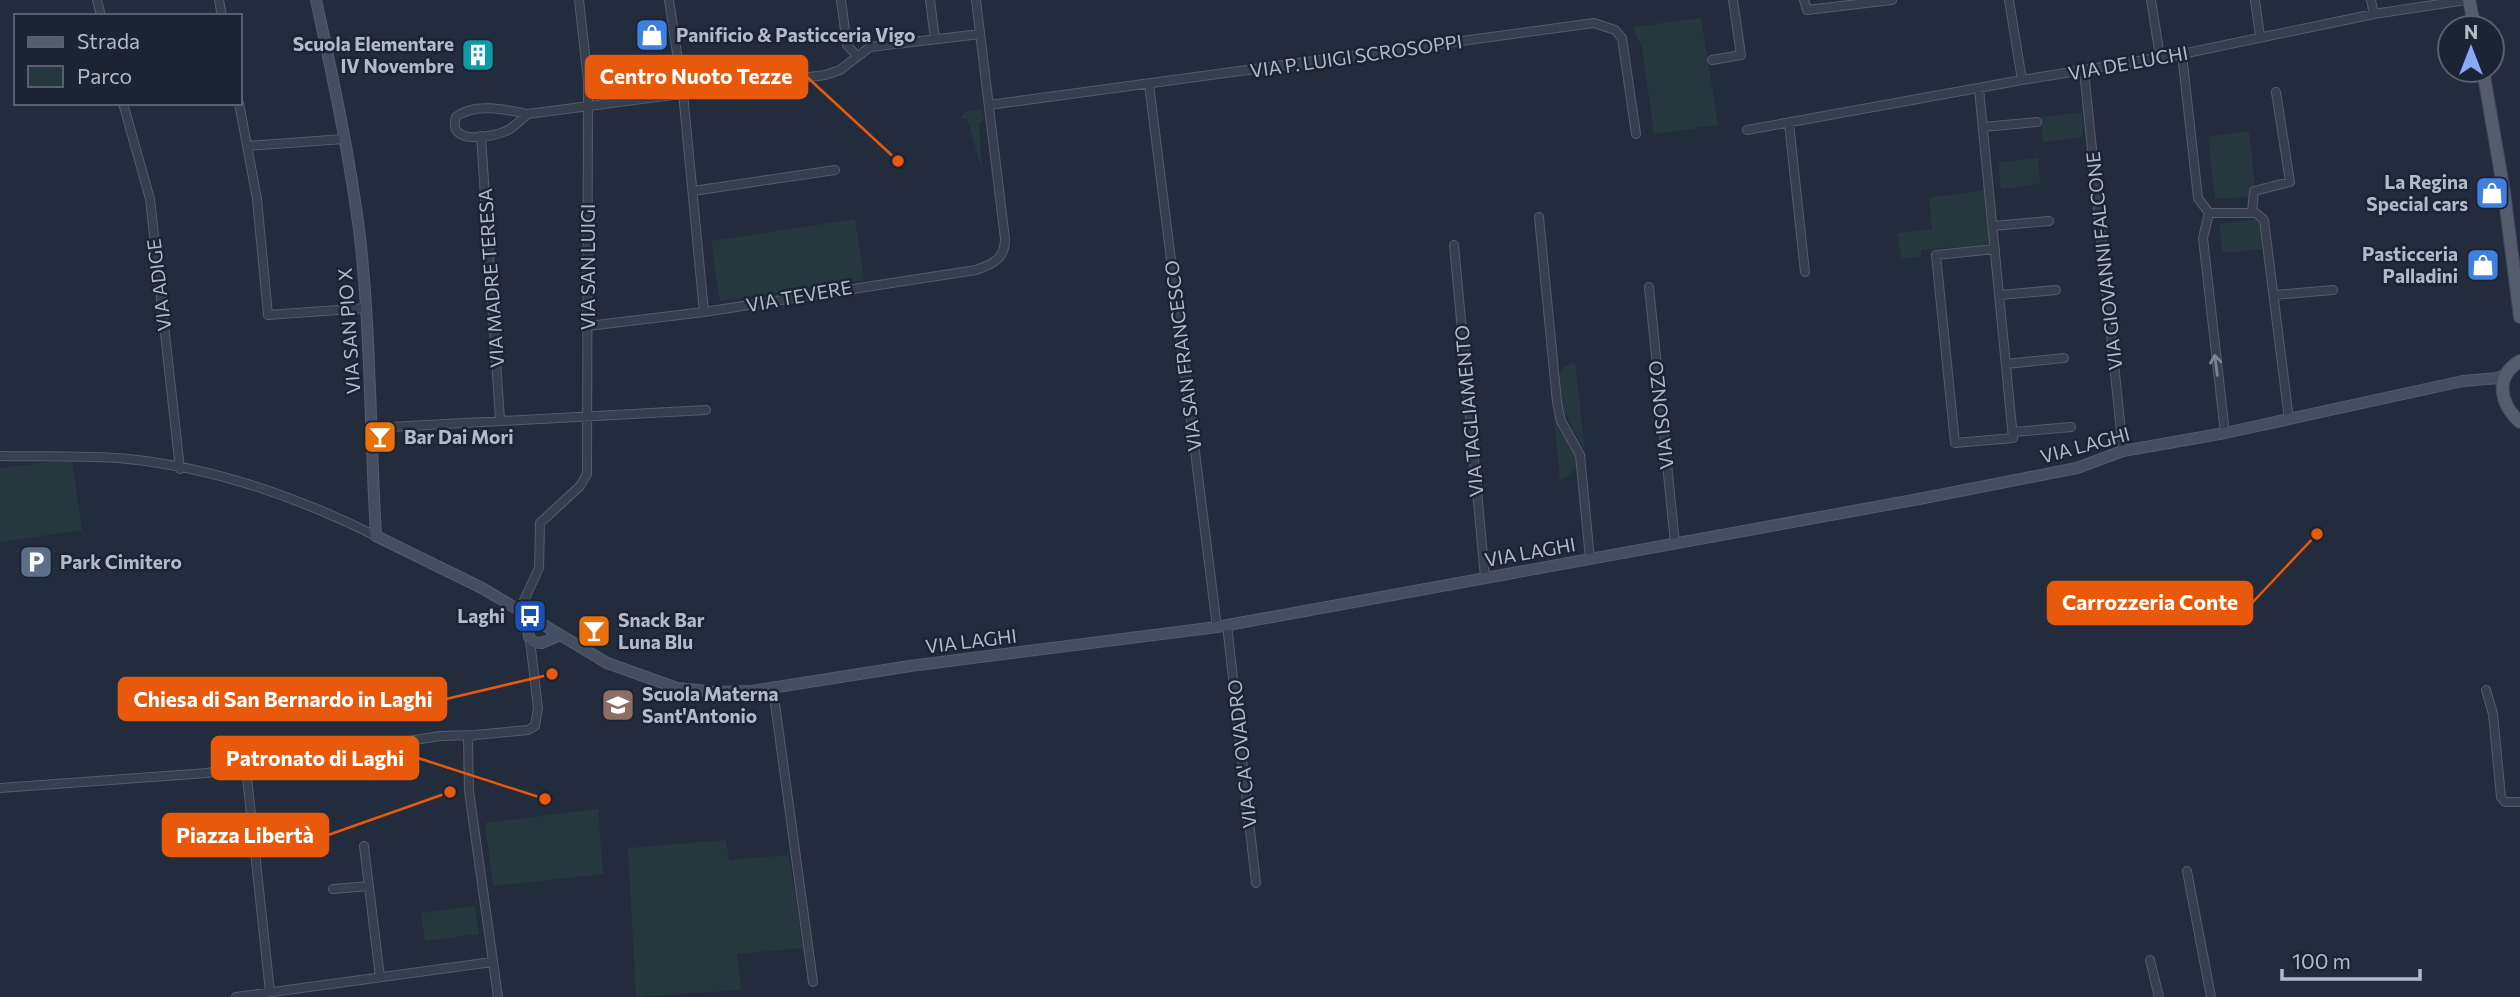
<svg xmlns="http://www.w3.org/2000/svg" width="2520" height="997" font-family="Commissioner,sans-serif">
	<rect width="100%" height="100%" fill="#232c3d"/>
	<path fill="#25383e" d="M1701,18L1718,125L1654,134L1642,48L1633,27Z
		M980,110L986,118L979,123L982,170L967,118L960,119L965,111Z
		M2082,112L2083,137L2043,142L2041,117Z
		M2249,131L2256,196L2215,199L2208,137Z
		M2038,158L2040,184L2001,189L1998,162Z
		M1984,190L1990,250H1973L1972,246L1921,250V257L1902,258L1897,233L1932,229L1929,198Z
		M855,219L864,280L720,301L711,241Z
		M2259,219L2262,249L2222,253L2220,224Z
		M1575,363L1585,449C1573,431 1547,387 1564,367Z
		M1553,410C1559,431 1574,446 1578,468L1560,481Z
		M72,459L82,530L0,542V468Z
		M598,809L603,874L493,886L485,823Z
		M726,840L729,860L789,855L803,948L737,954L741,990L636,997L628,848Z
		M475,906L479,934L425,941L421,913Z"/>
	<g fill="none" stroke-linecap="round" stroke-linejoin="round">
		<defs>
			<path id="street" d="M97,0L101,16
				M219,0L222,16
				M669,0L683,93L704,312
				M841,0L847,45L856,55
				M930,0L935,39
				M1804,0L1807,10L1892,0
				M2009,0L2022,80
				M2151,0L2160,57
				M2255,0L2260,36
				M2371,0L2374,14
				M2182,54L2198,198L2209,213
				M1712,60L1741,55L1733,0
				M2084,71L2123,451
				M1149,84L1217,627
				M1979,89L2013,438L1955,443L1936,255L1995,249
				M123,103L150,199L180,469
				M239,103L257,199L268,315L366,308
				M989,105L1594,23L1615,30L1622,38L1636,134
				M528,114C521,119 514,128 506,131C490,138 447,145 456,117C474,102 508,110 528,114L825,75L840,70L870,47L980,34
				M1789,123L1805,272
				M1983,127L2037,122
				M1747,130L2022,80L2182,54L2374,14L2466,0
				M481,136L500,420
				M247,146L344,139
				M693,191L835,170
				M2209,213H2256L2264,220L2289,419
				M2209,213L2203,238L2225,433
				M2252,213L2254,191L2290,182L2276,92
				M1539,217L1557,402L1561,421L1580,455L1590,559
				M1993,226L2049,221
				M1454,245L1485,577
				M1649,287L1675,543
				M2000,295L2056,290
				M2274,295L2333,290
				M588,326L704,312L976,270C993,264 1005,259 1005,239L976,0
				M2006,364L2064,358
				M372,428L706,410
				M2013,432L2071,427
				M0,456C42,457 86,455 128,459C215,468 298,497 376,536
				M520,609L539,568L540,523L580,486L587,474L588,81L579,0
				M1227,625L1256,883
				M773,689L813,982
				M2486,690L2493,714L2501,797L2505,802H2520
				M246,768L270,992
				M0,788L207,773L440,736L475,735
				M364,846L380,977
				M2187,871L2211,997
				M333,889L369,886
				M2150,960L2159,997
				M236,997L492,962
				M498,997L469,791L468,738L475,735L528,730L535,726L538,708L530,640"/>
			<path id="secondary" d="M316,0C333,78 350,157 360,237C371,336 370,436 376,536L482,588L607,663L677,688L717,692L752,691L910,666L1217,627L1919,499L2077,468L2123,451L2225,433L2463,381L2498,378L2507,373
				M527,615L529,637L533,642L542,643L560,635"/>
			<path id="primary" d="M2469,0L2475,28
				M2483,70L2504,192L2520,317
				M2520,361C2493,377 2501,405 2520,422"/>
		</defs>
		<use href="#street" stroke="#555c6b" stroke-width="10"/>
		<use href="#secondary" stroke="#555c6b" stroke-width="12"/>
		<use href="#primary" stroke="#404756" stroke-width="14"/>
		<use href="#street" stroke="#373e4d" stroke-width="8"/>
		<use href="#secondary" stroke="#454d60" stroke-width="10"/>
		<use href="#primary" stroke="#555d6d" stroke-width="12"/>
	</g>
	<defs><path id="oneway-shaft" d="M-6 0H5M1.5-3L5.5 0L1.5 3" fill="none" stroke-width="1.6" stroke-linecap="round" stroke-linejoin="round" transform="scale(1.75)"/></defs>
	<use stroke="#7b8291" href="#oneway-shaft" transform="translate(2216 365) rotate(-97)"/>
	<defs>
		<symbol id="shop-square" viewBox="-11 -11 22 22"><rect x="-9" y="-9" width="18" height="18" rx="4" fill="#3f7fe0" stroke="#1c2332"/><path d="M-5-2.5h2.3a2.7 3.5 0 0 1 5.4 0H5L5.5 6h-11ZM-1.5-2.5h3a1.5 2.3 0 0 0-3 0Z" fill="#fff"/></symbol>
		<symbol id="building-square" viewBox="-11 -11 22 22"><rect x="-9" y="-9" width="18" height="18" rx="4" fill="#0f9aa8" stroke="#1c2332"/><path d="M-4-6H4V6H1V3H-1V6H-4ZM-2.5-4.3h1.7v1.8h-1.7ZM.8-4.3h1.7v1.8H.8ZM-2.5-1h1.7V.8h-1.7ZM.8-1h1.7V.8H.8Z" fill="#fff"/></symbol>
		<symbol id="bar-square" viewBox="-11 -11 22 22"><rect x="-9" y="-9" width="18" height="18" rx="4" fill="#e8710a" stroke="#1c2332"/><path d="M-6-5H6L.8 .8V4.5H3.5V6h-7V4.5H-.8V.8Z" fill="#fff"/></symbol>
		<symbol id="parking-square" viewBox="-11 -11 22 22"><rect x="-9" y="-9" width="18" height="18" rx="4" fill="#5c6f8a" stroke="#1c2332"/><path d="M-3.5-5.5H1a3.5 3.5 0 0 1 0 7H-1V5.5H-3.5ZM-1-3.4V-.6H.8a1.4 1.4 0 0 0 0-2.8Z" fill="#fff"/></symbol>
		<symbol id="bus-square" viewBox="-11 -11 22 22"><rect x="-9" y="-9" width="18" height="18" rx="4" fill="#1a4fb4" stroke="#1c2332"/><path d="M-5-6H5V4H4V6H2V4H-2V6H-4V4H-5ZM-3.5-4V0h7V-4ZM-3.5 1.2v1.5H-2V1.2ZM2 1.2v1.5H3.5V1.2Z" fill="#fff"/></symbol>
		<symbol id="school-square" viewBox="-11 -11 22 22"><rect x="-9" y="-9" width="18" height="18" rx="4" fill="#8d6e63" stroke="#1c2332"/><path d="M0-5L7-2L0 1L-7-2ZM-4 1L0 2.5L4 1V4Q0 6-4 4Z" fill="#fff"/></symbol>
	</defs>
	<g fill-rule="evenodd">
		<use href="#shop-square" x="633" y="16" width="38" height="38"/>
		<use href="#building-square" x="459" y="36" width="38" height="38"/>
		<use href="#shop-square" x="2473" y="174" width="38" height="38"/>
		<use href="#shop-square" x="2464" y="246" width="38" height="38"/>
		<use href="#bar-square" x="361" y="418" width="38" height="38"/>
		<use href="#parking-square" x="17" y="543" width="38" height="38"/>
		<use href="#bus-square" x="511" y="597" width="38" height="38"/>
		<use href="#bar-square" x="575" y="612" width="38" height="38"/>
		<use href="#school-square" x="599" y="686" width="38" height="38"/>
	</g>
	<g text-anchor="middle" stroke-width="5" stroke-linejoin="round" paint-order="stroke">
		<g font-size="19" font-weight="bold" fill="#b3b9c8" stroke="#1c2332" text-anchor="start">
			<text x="676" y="42">Panificio &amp; Pasticceria Vigo</text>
			<text x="454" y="51" text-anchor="end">Scuola Elementare<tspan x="454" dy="22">IV Novembre</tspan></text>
			<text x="2468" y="189" text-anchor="end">La Regina<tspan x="2468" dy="22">Special cars</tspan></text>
			<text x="2458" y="261" text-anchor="end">Pasticceria<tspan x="2458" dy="22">Palladini</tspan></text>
			<text x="404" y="444">Bar Dai Mori</text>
			<text x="60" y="569">Park Cimitero</text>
			<text x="505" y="623" text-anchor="end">Laghi</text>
			<text x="618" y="627">Snack Bar<tspan x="618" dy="22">Luna Blu</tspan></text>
			<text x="642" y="701">Scuola Materna<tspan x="642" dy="22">Sant'Antonio</tspan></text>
		</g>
		<g font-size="19" fill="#b3b9c8" stroke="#1c2332">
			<text transform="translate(1356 56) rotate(-8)" y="7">VIA P. LUIGI SCROSOPPI</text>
			<text transform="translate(2128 63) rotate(-10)" y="7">VIA DE LUCHI</text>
			<text transform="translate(2104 261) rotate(-96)" y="7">VIA GIOVANNI FALCONE</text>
			<text transform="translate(588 267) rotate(-90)" y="7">VIA SAN LUIGI</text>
			<text transform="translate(491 278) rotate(-94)" y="7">VIA MADRE TERESA</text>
			<text transform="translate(159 285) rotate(-97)" y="7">VIA ADIGE</text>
			<text transform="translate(799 296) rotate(-10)" y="7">VIA TEVERE</text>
			<text transform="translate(349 331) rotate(-94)" y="7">VIA SAN PIO X</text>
			<text transform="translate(1183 356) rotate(-97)" y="7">VIA SAN FRANCESCO</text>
			<text transform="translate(1469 411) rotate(-95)" y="7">VIA TAGLIAMENTO</text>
			<text transform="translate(1661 415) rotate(-96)" y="7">VIA ISONZO</text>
			<text transform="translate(2085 445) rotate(-15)" y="7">VIA LAGHI</text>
			<text transform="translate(1530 552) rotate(-10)" y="7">VIA LAGHI</text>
			<text transform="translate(971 641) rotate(-7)" y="7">VIA LAGHI</text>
			<text transform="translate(1242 754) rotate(-96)" y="7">VIA CA' OVADRO</text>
		</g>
	</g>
	<path fill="none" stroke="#e8590c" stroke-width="2.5" d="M898 161L807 77M2317 534L2252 603M552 674L446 699M545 799L418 758M450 792L328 835"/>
	<g fill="#e8590c" stroke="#1c2332" stroke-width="2.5">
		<circle cx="898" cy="161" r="7"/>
		<circle cx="2317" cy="534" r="7"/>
		<circle cx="552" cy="674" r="7"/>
		<circle cx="545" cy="799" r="7"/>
		<circle cx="450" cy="792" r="7"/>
	</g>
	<g fill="#e8590c" stroke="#e8590c" stroke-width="2.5">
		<rect x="586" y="56" width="221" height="42" rx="7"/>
		<rect x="2048" y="582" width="204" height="42" rx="7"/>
		<rect x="119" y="678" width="327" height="42" rx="7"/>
		<rect x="212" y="737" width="206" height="42" rx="7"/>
		<rect x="163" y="814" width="165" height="42" rx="7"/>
	</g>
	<g font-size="21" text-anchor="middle" font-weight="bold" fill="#fff">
		<text x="696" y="84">Centro Nuoto Tezze</text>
		<text x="2150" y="610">Carrozzeria Conte</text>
		<text x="283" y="707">Chiesa di San Bernardo in Laghi</text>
		<text x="315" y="766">Patronato di Laghi</text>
		<text x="245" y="843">Piazza Libertà</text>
	</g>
	<rect x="14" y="14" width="228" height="91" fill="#1c2332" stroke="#585f6e" stroke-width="2"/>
	<rect x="28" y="37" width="35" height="10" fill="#555d6d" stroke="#585f6e" stroke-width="2"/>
	<text x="77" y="49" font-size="21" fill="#b3b9c8">Strada</text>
	<rect x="28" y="66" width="35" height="21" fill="#25383e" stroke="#585f6e" stroke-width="2"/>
	<text x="77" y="84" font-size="21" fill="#b3b9c8">Parco</text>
	<g transform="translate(2471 49)"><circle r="33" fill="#1c2332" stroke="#585f6e" stroke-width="2"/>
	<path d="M0-5L12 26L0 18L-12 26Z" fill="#88a9f8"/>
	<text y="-10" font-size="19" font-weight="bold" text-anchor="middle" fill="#b3b9c8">N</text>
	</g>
	<path d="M2282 969v10h138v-10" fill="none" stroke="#b3b9c8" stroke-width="3.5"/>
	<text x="2292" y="969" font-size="21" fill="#b3b9c8" stroke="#1c2332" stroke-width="5" paint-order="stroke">100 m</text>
</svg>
